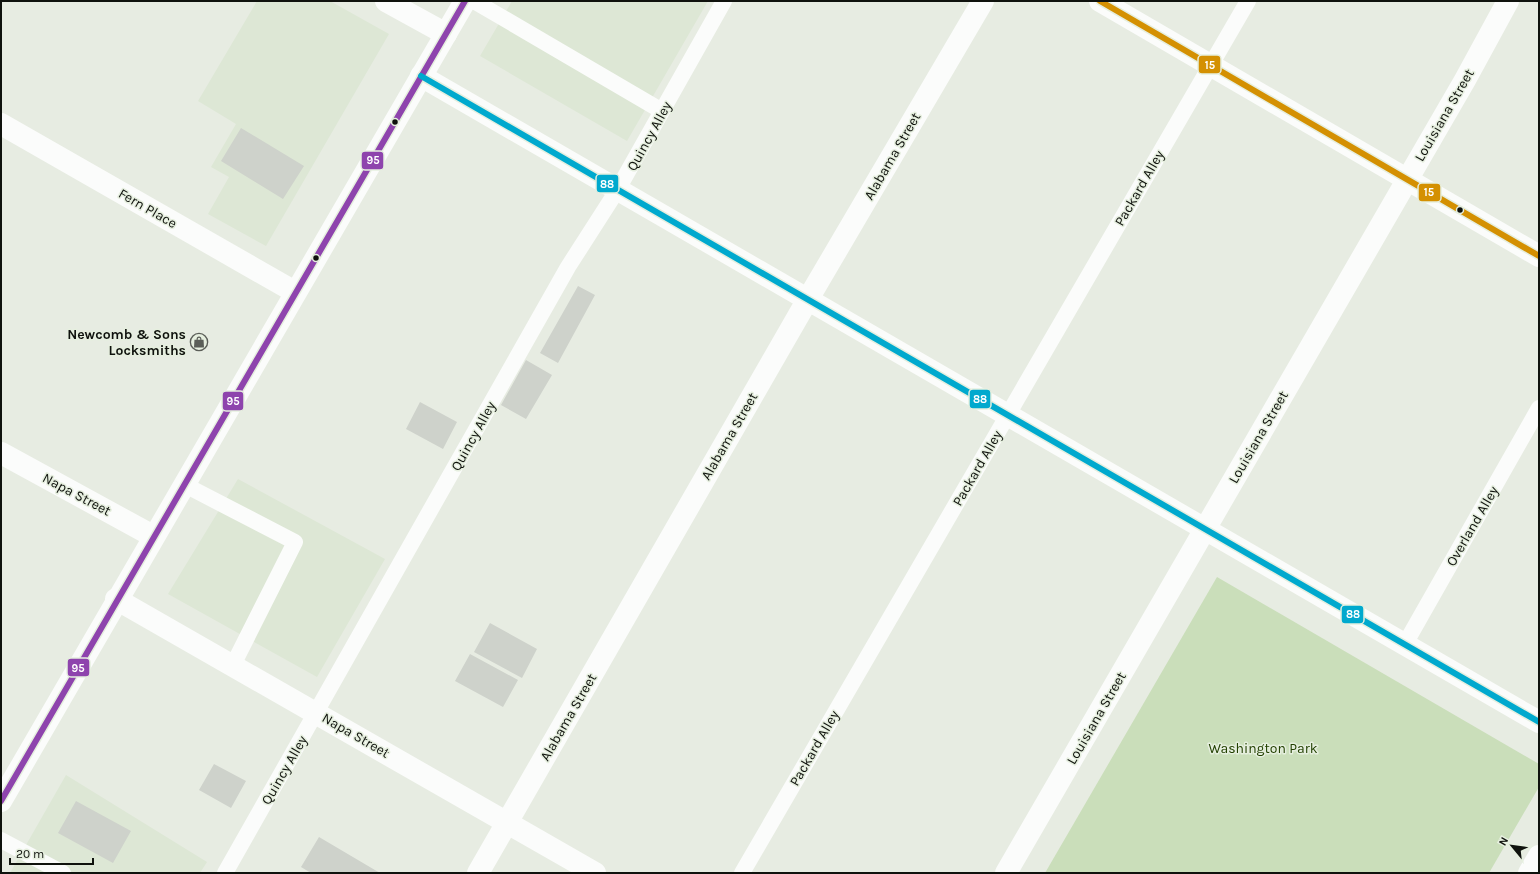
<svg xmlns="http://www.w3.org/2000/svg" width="1540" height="874" font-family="Karla,sans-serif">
	<rect width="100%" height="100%" fill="#e7ece2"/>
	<path fill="#dde7d5" d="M257,1H330L389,34L266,246L208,214L229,177L211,167L236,124L198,101Z
		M512,1H708L627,141L480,56Z
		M238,479L385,559L317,677L168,594Z
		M66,775L207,862L200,873H10Z"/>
	<path fill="#cadeba" d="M1217,577L1539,764V787L1489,873H1045Z"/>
	<path fill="#ced2cb" d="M241,128L304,166L283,199L221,161Z
		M578,286L595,295L558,363L540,353Z
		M526,360L552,375L526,419L501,405Z
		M420,402L457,422L443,449L406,429Z
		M490,623L537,649L522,678L474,652Z
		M470,654L518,680L503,707L455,681Z
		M214,764L246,781L231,808L199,790Z
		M76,801L131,831L113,863L58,833Z
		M319,837L380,873H311L301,867Z"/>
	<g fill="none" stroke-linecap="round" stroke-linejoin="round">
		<path stroke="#fbfcfb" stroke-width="16" d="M474,1L662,111
			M183,484L295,542L233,665
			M1405,644L1539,408
			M1,840L63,873
			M225,873L568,267L618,189L724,1
			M742,873L1248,1"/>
		<path stroke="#fbfcfb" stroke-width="22" d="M386,1L446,34
			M421,76L1539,722
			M1,124L295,292
			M1,453L153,536
			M116,599L595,873
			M478,873L808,299L983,1
			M1006,873L1465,80L1508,1
			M1529,873L1539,856"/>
		<path stroke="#fbfcfb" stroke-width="22" d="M1100,1L1539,256
			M1,801L465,1"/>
		<defs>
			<path id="bus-1" d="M1,801L465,1"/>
			<path id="bus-2" d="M1100,1L1539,256"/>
			<path id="bus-3" d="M421,76L1539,722"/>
		</defs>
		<use href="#bus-1" stroke="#e6efdf" stroke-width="9"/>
		<use href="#bus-2" stroke="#e6efdf" stroke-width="9"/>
		<use href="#bus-3" stroke="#e6efdf" stroke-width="9"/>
		<use href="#bus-1" stroke="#8e44ad" stroke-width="6"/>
		<use href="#bus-2" stroke="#d49002" stroke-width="6"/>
		<use href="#bus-3" stroke="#00a9ce" stroke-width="6"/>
	</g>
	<defs>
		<symbol id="shop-ring" viewBox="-11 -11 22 22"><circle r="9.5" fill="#e6efdf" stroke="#5b5e58" stroke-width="1.5"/><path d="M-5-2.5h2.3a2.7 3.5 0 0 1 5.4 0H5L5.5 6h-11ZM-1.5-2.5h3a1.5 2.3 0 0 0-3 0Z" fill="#5b5e58"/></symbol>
	</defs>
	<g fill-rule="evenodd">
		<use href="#shop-ring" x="189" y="332" width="20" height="20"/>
	</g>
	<g fill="#0f120d" stroke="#e6efdf" stroke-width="1.5">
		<circle cx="395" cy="122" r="3.5"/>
		<circle cx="1460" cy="210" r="3.5"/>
		<circle cx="316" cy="258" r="3.5"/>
	</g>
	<g text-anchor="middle" stroke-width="3" stroke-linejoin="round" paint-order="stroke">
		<g font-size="14" fill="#0f120d" stroke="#e6efdf">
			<text transform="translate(1444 115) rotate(-60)" y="5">Louisiana Street</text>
			<text transform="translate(649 136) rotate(-61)" y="5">Quincy Alley</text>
			<text transform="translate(892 156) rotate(-60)" y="5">Alabama Street</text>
			<text transform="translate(1139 188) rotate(-60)" y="5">Packard Alley</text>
			<text transform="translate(148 208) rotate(30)" y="5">Fern Place</text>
			<text transform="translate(473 436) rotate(-61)" y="5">Quincy Alley</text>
			<text transform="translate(729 436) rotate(-60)" y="5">Alabama Street</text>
			<text transform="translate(1258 437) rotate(-60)" y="5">Louisiana Street</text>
			<text transform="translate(977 468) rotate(-60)" y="5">Packard Alley</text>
			<text transform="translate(77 494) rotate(28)" y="5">Napa Street</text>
			<text transform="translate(1472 526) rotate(-60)" y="5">Overland Alley</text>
			<text transform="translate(568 717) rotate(-60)" y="5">Alabama Street</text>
			<text transform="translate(1096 718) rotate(-60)" y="5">Louisiana Street</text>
			<text transform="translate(356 735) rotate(30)" y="5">Napa Street</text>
			<text transform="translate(814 748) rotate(-60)" y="5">Packard Alley</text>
			<text transform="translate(284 770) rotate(-60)" y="5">Quincy Alley</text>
		</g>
		<g font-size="14" font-weight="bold" fill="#0f120d" stroke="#e6efdf" text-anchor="end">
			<text x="186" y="339">Newcomb &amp; Sons<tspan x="186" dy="16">Locksmiths</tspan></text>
		</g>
		<g font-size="14" fill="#224000" stroke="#e6efdf">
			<text x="1263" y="753">Washington Park</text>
		</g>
	</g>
	<g stroke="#e6efdf" stroke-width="1.5">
		<rect x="1198" y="55" width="23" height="19" rx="4" fill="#d49002"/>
		<rect x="361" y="151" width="23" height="19" rx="4" fill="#8e44ad"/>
		<rect x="596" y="174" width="23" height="19" rx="4" fill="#00a9ce"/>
		<rect x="1418" y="183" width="23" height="19" rx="4" fill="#d49002"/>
		<rect x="969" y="389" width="22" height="20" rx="4" fill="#00a9ce"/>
		<rect x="222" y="391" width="22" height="20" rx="4" fill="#8e44ad"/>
		<rect x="1341" y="605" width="23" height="19" rx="4" fill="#00a9ce"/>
		<rect x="67" y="658" width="23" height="19" rx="4" fill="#8e44ad"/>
	</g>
	<g font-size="11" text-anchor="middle" font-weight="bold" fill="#fff">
		<text x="1210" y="69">15</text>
		<text x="373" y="164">95</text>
		<text x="607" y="188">88</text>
		<text x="1429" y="196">15</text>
		<text x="980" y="403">88</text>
		<text x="233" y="405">95</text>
		<text x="1353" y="618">88</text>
		<text x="78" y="672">95</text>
	</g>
	<rect width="1540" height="874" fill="none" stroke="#0f120d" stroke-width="4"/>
	<g transform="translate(1512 846) rotate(299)" stroke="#e6efdf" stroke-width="3" paint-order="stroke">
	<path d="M0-3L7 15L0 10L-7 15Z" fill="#0f120d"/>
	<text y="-6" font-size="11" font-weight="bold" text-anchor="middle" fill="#0f120d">N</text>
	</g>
	<path d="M10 858v6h83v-6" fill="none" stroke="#0f120d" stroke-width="2"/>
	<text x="16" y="858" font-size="12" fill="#0f120d" stroke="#e6efdf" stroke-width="3" paint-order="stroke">20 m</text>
</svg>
